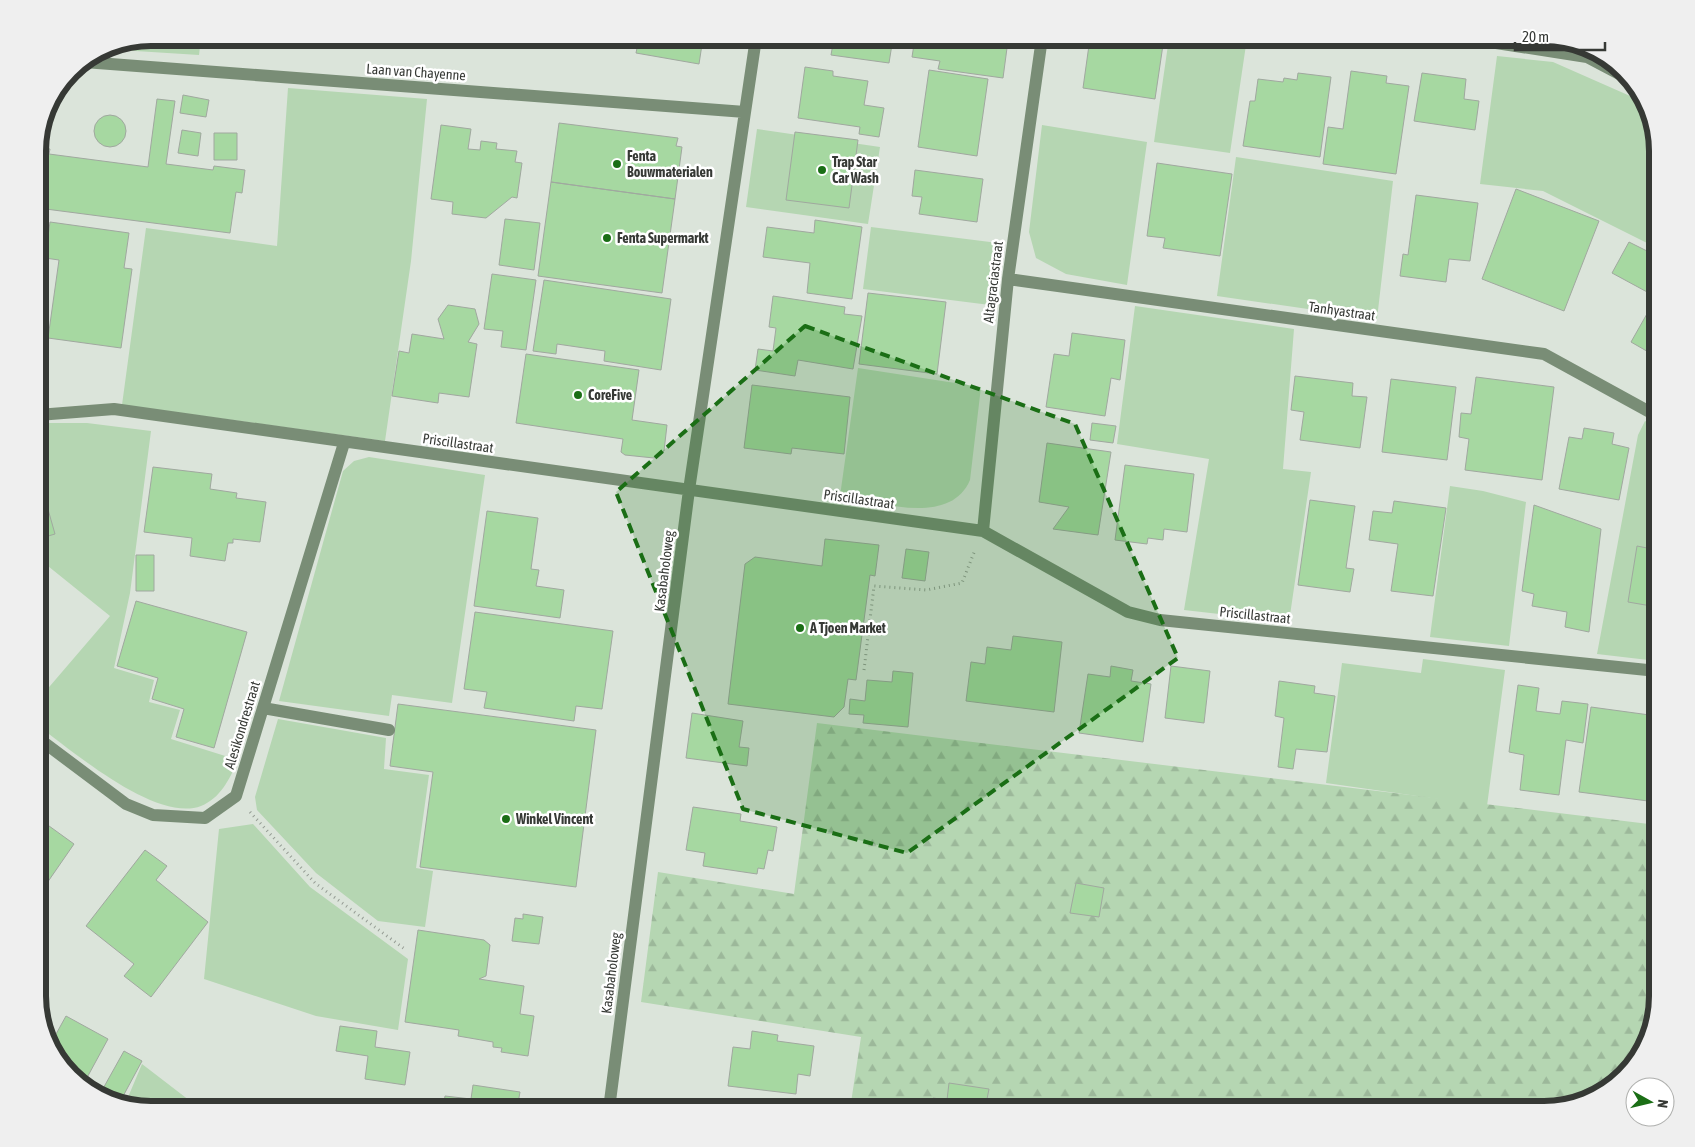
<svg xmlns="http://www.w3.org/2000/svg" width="1695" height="1147" font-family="'Asap Condensed',sans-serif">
	<defs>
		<pattern id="forest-firs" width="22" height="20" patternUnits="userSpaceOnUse" patternTransform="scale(1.25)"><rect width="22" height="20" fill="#b5d6b2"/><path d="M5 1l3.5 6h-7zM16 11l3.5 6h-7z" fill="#9cb89a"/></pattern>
	</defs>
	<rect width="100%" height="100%" fill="#dbe4da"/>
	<path fill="#b5d6b2" d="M152,38H201L199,55L104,49Z
		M1169,38H1247L1230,153L1154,142Z
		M1497,56L1553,62L1646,103L1657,151V248L1543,191L1480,184Z
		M288,88L427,99L411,261L385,441L122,405L146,228L277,246Z
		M1042,125L1147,142L1127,285L1066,274L1036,258L1029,232Z
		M757,129L880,147L868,224L746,207Z
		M1236,157L1393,181L1377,319L1217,296Z
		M871,227L998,243L990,305L863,289Z
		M1135,306L1294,329L1283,469L1311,472L1289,622L1184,610L1209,459L1117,444Z
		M858,368L981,387L970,480C950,527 879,502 840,496Z
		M1645,421L1657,427V661L1597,654L1638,435Z
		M49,423H87L151,431L130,593L114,668L154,680L149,702L180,710L171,739L238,760C230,778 221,798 201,806C156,823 73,751 38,726V700L110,616L38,558V425Z
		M369,457L485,475L452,703L392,695L389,716L279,701L343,471L354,461Z
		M1450,486L1483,491L1526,502L1509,646L1430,637Z
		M1423,659L1505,670L1487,806L1326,783L1342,663L1421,673Z
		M278,719L386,738L384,769L429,775L416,868L433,871L425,927L378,921L316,873L257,810L255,797Z
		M253,824L310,887L408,959L398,1030L316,1016L204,979L219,829Z
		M142,1064L198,1107V1109H152L126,1102Z"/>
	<path fill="url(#forest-firs)" d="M817,723L1657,825V996L1638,1059L1600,1094L1544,1109H850L861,1037L641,1002L658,872L794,894Z"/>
	<path fill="#a6d8a1" stroke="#a0a89f" d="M410,38H439L438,45L409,42Z
		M639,38H703L699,64L636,53Z
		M834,38H893L889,63L831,55Z
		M915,38H973V43L1007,48L1003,78L938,69L940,61L912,57Z
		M1090,38H1164L1155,99L1083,88Z
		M805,67L833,71V76L868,81L864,105L884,108L879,137L859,134L860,127L798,118Z
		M929,70L988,79L977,156L918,147Z
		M1351,71L1387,76L1386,83L1409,86L1396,174L1323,164L1328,127L1343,129Z
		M1298,73L1331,77L1320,157L1243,146L1250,101H1255L1258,79L1283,82L1284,78L1297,80Z
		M1422,73L1466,79L1464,99L1479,101L1475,130L1414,121Z
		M183,95L209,100L206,117L180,113Z
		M157,99L175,101L166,164L213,170L214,166L245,170L242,193L236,192L230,233L38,208V147L50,149L49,154L148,167Z
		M94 131a16 16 0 1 1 32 0a16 16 0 1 1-32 0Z
		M559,123L678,138L676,146L682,147L675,199L551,182Z
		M441,125L471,129L468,149L480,150L481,141L497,143L496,149L517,151L515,162L522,163L517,198L512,197L486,218L452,214L453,202L431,199Z
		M182,130L201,133L198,156L178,153Z
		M795,132L858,140L849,208L786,200Z
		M214,133H237V160H214Z
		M1157,163L1232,174L1220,256L1163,248L1165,238L1147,236Z
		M915,170L983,179L977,222L919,214L922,197L912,196Z
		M551,182L675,199L662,293L538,276Z
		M1516,189L1599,221L1564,311L1482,279Z
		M1416,195L1478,203L1470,261L1449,259L1446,282L1400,276L1403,254L1408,255Z
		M505,219L540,223L534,270L499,265Z
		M815,220L862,227L852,299L807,293L810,263L763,257L767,227L814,233Z
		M50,222L129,233L124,268L132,269L121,348L48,338L59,260L45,258Z
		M1629,242L1657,256V275L1649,293L1612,273Z
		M492,274L536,280L526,350L501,347L503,331L484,329Z
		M544,280L671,299L661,370L604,361L605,351L557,344L556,354L533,351Z
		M868,293L946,302L937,374L859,364Z
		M773,296L845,307L844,314L862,316L853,369L798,360L795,376L755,370L758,349L773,351L776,328L769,327Z
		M448,305L475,309L479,324L468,342L477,344L469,397L439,393L438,403L392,396L399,351L409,353L412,334L444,339L438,319Z
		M1652,305L1657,308V357L1631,342Z
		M1072,333L1125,340L1120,380L1111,378L1105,416L1046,407L1054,354L1069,356Z
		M526,354L639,370L632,420L667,425L664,451L654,458L625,455L621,452L623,439L516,423Z
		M1295,376L1353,383L1352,396L1367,397L1360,448L1300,440L1304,412L1291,410Z
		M1476,377L1554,387L1542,480L1465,470L1469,439L1459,437L1461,413L1471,414Z
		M1391,379L1456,387L1447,460L1382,452Z
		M752,385L850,397L844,454L792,448L791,454L744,448Z
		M1092,423L1116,426L1113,443L1090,440Z
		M1584,428L1614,433L1612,444L1629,448L1619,500L1559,489L1569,437L1582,439Z
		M1047,443L1111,452L1098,535L1053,529L1069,507L1039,502Z
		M1125,465L1194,474L1187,532L1164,529L1163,540L1148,538L1147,544L1115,540Z
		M153,467L212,474L210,489L237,493L236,498L266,502L260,542L233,539V543H228L225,561L190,556L192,538L144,532Z
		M38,474L55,534L38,539Z
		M1310,500L1355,506L1346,568L1354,569L1350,592L1298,585Z
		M1394,501L1446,508L1433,596L1391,591L1398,544L1369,540L1373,511L1392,513Z
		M1534,505L1601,529L1589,632L1565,627L1567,612L1532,606L1534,594L1522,591Z
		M487,511L538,518L531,569L539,570L536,586L564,590L560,618L474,606Z
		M825,539L879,545L875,576L870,575L856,680L848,679L844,707L834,717L728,704L745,564L755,557L822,566Z
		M1637,546L1657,550V607L1628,602Z
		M906,549L929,552L925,581L902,578Z
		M136,555H154V591H136Z
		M38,572L45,578L38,587Z
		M136,601L247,632L214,748L176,737L184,709L152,699L158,678L117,666Z
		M475,612L613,631L602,709L576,706L574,721L484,708L487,692L464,689Z
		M1013,636L1062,642L1054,712L966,701L971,662L985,664L987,647L1011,650Z
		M1111,666L1133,670L1131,681L1151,684L1143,742L1079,733L1088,674L1110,677Z
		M1171,666L1210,671L1204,723L1165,718Z
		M893,671L913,673L908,727L863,723L864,715L849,714L850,699L865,701L867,680L892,682Z
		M1279,681L1315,686L1314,693L1335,696L1327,752L1296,749L1293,769L1278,767L1284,718L1275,716Z
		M1518,685L1539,688L1536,711L1560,714L1562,701L1588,704L1583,743L1566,740L1559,795L1520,790L1524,755L1509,752Z
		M398,704L596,730L576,887L420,867L433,772L390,766Z
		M1591,707L1657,716L1648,801L1579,792Z
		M692,713L743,721L739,747L749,748L747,766L686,758Z
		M693,807L741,814L740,821L777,827L773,851L768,850L764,869L758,868L757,874L703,866L705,853L686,850Z
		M38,818L74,844L38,896Z
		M145,850L167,866L156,880L208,922L151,997L124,976L134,964L86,926Z
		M1076,883L1104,888L1099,917L1070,913Z
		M523,914L543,917L539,944L512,941L515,918L523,919Z
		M38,923L49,932L38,945Z
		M418,930L484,940L490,945L486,976L479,979L524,986L520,1014L534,1016L528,1056L501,1052L502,1048L493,1047V1042L458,1036L459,1030L405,1022Z
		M38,994L45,999L40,1009L38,1002Z
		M66,1016L108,1039L83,1085L53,1052L50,1045Z
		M340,1026L377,1031L375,1047L410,1052L405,1085L365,1079L368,1056L336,1051Z
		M752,1031L778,1035L777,1041L814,1046L810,1076L798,1074L796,1094L728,1086L733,1047L750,1049Z
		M124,1051L142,1061L121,1100L100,1094Z
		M949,1083L989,1089L985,1109H931L933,1098L947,1100Z
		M473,1085L520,1092L517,1109H443L445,1096L471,1099Z
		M377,1103L398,1105V1109H376Z"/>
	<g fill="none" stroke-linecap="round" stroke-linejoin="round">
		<path stroke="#969d95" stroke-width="3" stroke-dasharray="1 4" stroke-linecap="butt" d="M864,670L874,586L926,590L962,583L975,550
			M250,812L315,883L406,950"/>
		<path stroke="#798d76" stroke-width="12" d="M1464,38L1587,57L1623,76
			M84,62L745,112
			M1008,279L1544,354L1657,416
			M38,415L114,409L983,531L1128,612L1160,620L1657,671
			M983,531L1008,279L1042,38
			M263,708L389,730
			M38,738L126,804L153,815L205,818L236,796L344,443
			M609,1109L689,490L756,38"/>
	</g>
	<path fill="#1a6e15" fill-opacity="0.2" stroke="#1a6e15" stroke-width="4" stroke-dasharray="10 6" stroke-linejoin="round" d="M805,326L1075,424L1178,658L907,853L743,809L616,492Z"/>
	<g fill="#1a6e15" stroke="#fff" stroke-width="2">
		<circle cx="617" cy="164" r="5"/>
		<circle cx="822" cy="170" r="5"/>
		<circle cx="607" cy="238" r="5"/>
		<circle cx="578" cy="395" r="5"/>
		<circle cx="800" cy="628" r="5"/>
		<circle cx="506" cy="819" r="5"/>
	</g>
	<g text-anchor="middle" stroke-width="5" stroke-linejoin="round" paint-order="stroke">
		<g font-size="14" fill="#363935" stroke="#fff">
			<text transform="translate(416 72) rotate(4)" y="5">Laan van Chayenne</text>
			<text transform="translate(993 282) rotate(-83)" y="5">Altagraciastraat</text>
			<text transform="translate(1342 311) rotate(8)" y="5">Tanhyastraat</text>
			<text transform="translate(458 443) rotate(8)" y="5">Priscillastraat</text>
			<text transform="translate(859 499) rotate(8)" y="5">Priscillastraat</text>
			<text transform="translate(664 571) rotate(-83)" y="5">Kasabaholoweg</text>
			<text transform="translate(1255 615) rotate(6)" y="5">Priscillastraat</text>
			<text transform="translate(242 725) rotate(-73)" y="5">Alesikondrestraat</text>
			<text transform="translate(611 973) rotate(-83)" y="5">Kasabaholoweg</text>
		</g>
		<g font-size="14" font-weight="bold" fill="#363935" stroke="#fff" text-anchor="start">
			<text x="627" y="161">Fenta<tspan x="627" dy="16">Bouwmaterialen</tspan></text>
			<text x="832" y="167">Trap Star<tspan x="832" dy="16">Car Wash</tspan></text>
			<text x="617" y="243">Fenta Supermarkt</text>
			<text x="588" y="400">CoreFive</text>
			<text x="810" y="633">A Tjoen Market</text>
			<text x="516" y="824">Winkel Vincent</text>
		</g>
	</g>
	<path d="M0 0H1695V1147H0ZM151 46H1544A105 105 0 0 1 1649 151V996A105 105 0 0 1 1544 1101H151A105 105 0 0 1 46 996V151A105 105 0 0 1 151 46Z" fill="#efefef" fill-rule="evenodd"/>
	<path fill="none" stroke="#363935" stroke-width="6" d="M151 46H1544A105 105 0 0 1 1649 151V996A105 105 0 0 1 1544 1101H151A105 105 0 0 1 46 996V151A105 105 0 0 1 151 46Z"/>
	<g transform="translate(1650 1102) rotate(98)"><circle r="24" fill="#ffffff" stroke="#afb0ae"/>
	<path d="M0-4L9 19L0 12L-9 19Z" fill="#1a6e15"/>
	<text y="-8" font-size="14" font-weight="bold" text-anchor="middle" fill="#363935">N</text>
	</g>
	<path d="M1515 42v8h90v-8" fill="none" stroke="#363935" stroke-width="2.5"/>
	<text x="1522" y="42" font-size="15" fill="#363935" stroke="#ffffff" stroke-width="4" paint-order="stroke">20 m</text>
</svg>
